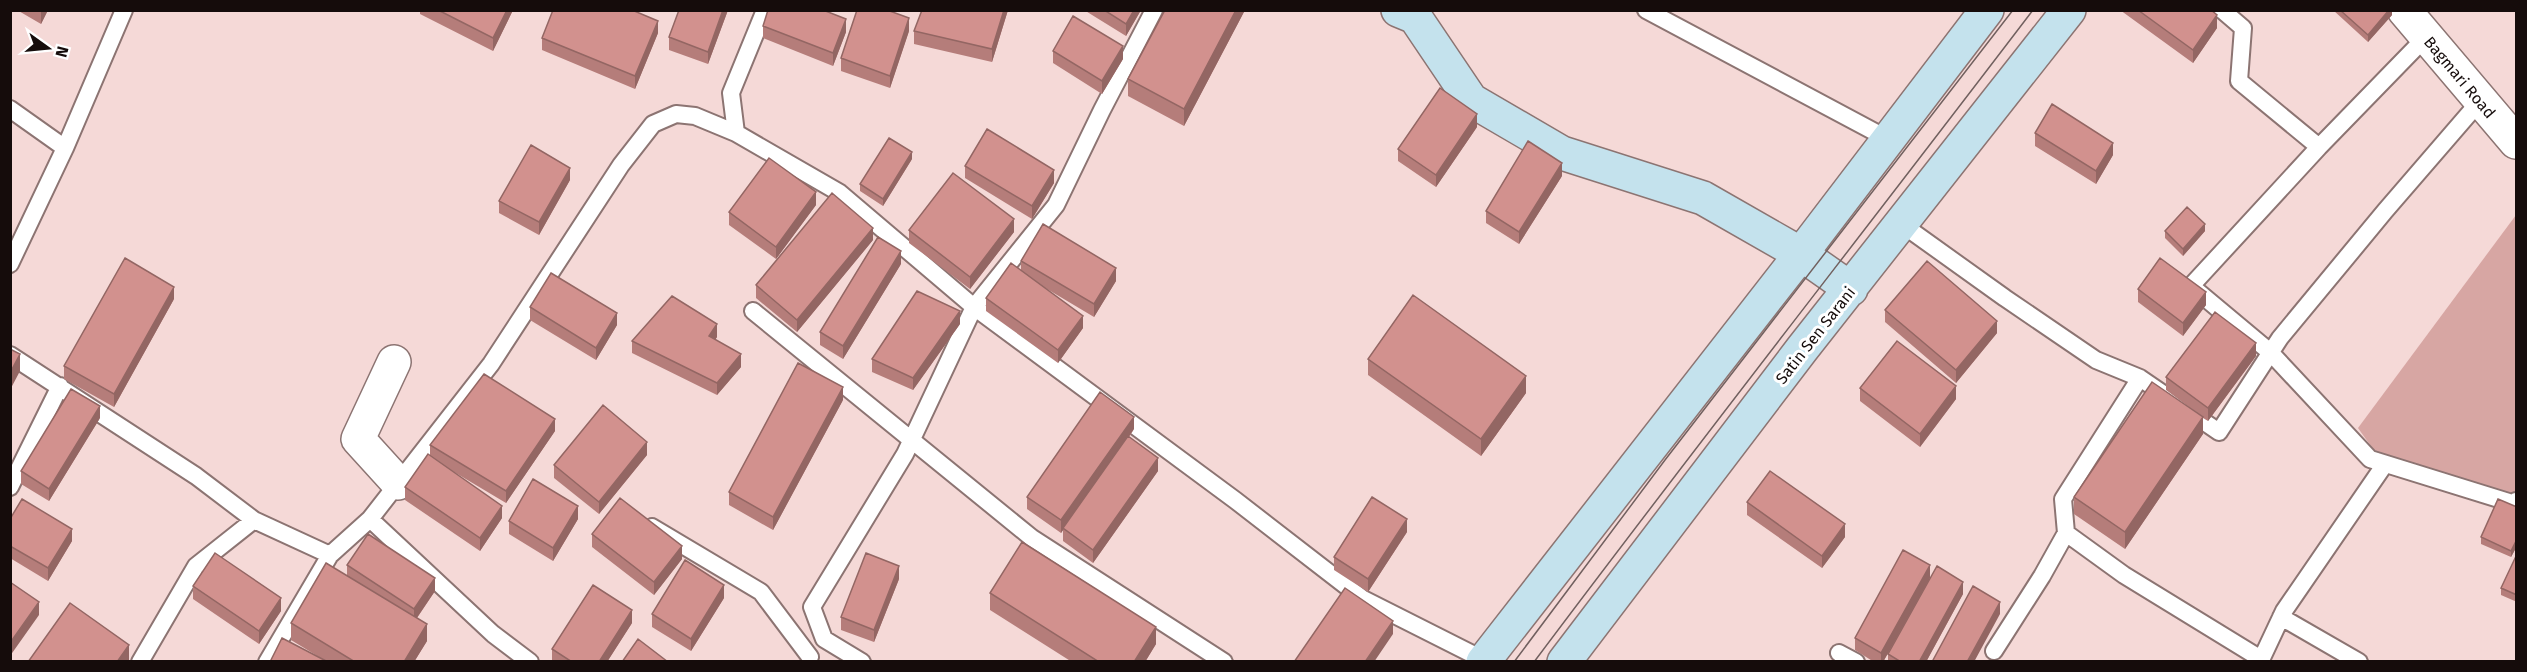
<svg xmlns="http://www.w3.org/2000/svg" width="2527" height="672" font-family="'Fira Sans',sans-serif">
	<rect width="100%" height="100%" fill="#f5d9d7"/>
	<path fill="#d7a6a3" d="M2516,215V493L2514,499L2378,456L2358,428Z"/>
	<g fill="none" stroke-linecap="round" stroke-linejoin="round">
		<defs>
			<path id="lane" d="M1646,10L1888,139
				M2222,10L2243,28L2239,81L2319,147
				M2426,37L2319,147L2191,286L2270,352L2370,459L2515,504L2516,501
				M10,109L65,148
				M736,133L731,93L765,10
				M1903,225L2005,298L2096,360L2140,378L2219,432L2280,338L2385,211L2480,101
				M10,264L65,148L124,10
				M753,311L1032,538L1224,662
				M10,355L196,476L254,520L330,555
				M10,487L60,386
				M370,519L493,634L530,662
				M652,527L761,592L810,657
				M2066,533L2124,575L2261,659
				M2281,617L2359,662
				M1994,651L2042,576L2066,533L2063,499L2140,378
				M1839,653L1856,662
				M140,662L196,566L254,520
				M267,662L330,555L370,519L491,364L621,165L653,124L676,114L695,116L736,133L840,193L974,307L1235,500L1363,599L1484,660
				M862,662L824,639L812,607L905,454L974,307L1056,205L1102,110L1154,10
				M2260,662L2284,611L2385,464"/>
			<path id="street" d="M2404,10L2516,142
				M394,362L358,439L398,483"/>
			<path id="secondary" d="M1398,10L1415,17L1471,100L1562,153L1703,198L1801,254L1851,289
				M1483,662L1801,254L1987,10
				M1564,662L1802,349L2069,10"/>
		</defs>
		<use href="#lane" stroke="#8c7472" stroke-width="20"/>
		<use href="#street" stroke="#8c7472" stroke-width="36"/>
		<use href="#secondary" stroke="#8c7472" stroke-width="36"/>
		<use href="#lane" stroke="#fff" stroke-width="16"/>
		<use href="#street" stroke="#fff" stroke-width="33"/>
		<use href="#secondary" stroke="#c4e2ed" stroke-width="33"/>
		<path stroke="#71605f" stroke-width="1.5" d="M1514,662L1665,460L2013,10
			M1534,662C1698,443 1867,228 2033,10"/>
	</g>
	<path fill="#b57d7a" d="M17,10H48L41,24Z
		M420,10H513L493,51L420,14Z
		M728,10L708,64L669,50V37Z
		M922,10H1008L992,62L914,44V31Z
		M1084,10H1141L1126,36Z
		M1165,10H1245L1184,126L1128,96V79Z
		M2120,10H2211L2217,28L2193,63Z
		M2333,10H2392V15L2368,42Z
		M763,26L846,32L833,66L763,38Z
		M909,31L890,88L841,71V58Z
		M658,33L635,89L542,50V38Z
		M1053,51L1123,59L1102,94L1053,63Z
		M1477,127L1436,187L1398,161V149Z
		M2035,133L2113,155L2096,184L2035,146Z
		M912,159L883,206L860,191V184Z
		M965,166L1054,183L1032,219L965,178Z
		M1562,176L1519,244L1486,223V211Z
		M570,180L539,235L499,213V201Z
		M816,205L776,259L729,225V212Z
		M909,230L1014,232L970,289L909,243Z
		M2165,231H2205L2183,256L2165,238Z
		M873,240L797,332L756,298V285Z
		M1021,261L1116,281L1094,317L1042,286L1083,328L1058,363L986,311V298L1021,270Z
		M901,264L843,359L820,345V332Z
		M2138,289L2206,305L2183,336L2138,302Z
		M174,299L114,407L64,379V366Z
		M530,307L617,325L596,360L530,320Z
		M1885,310L1997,333L1956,383L1885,322Z
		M960,324L913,390L872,372V359Z
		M717,337L715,340L741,367L717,395L632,353V341Z
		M2256,356L2208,421L2203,418V434L2125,549L2074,514V497L2201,416L2166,390V377Z
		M1368,359L1526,393L1481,456L1368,375Z
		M1860,388L1956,399L1920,447L1860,401Z
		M843,400L773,530L729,505V492Z
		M100,418L49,501L21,484V471Z
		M1134,429L1129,437L1158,471L1093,563L1063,541V530L1061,533L1027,509V497Z
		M555,431L506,503L449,469L502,518L480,551L405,500V487L430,456V445Z
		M647,455L599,514L554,478V465Z
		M1747,502L1845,537L1822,568L1747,515Z
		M2517,507V546L2511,557L2481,544V537Z
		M10,519L72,541L48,581L10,558Z
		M578,519L553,561L509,534V521Z
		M1407,532L1368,592L1334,570V557Z
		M592,534L682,559L654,595L592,547Z
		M2517,554V602L2501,595V588Z
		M347,565L435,591L417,618L427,641L414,662H270L319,657L291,640V623L347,576Z
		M1930,578L1963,594L1926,662H1888V654L1913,610L1883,662H1874L1855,650V638Z
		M899,579L874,642L841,630V617Z
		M193,586L281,611L259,644L193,599Z
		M990,593L1156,644L1145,662H1072L990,610Z
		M724,598L691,651L652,627V614Z
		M632,623L607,662L552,661V649Z"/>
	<path fill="#936663" d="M42,10H48L41,24V11Z
		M507,10H513L493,51V38Z
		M723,10H728L708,64V52Z
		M1004,10H1008L992,62V49Z
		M1134,10H1141L1126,36V24Z
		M1236,10H1245L1184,126V109Z
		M2389,10H2392V15L2368,42V35Z
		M2217,15V28L2193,63V50Z
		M909,18V31L890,88V76Z
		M846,19V32L833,66V53Z
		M658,21V33L635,89V76Z
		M1123,46V59L1102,94V81Z
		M1477,114V127L1436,187V175Z
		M2113,143V155L2096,184V171Z
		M912,152V159L883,206V199Z
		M1562,163V176L1519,244V232Z
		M570,168V180L539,235V222Z
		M1054,170V183L1032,219V206Z
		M816,192V205L776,259V247Z
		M1014,219V232L970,289V277Z
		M2205,224V231L2183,256V249Z
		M873,228V240L797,332V320Z
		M901,251V264L843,359V346Z
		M1116,268V281L1094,317V304Z
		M174,287V299L114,407V394Z
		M2206,292V305L2183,336V323Z
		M960,311V324L913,390V378Z
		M617,313V325L596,360V348Z
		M1083,316V328L1058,363V350Z
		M1997,321V333L1956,383V370Z
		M717,324V337L709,349V336Z
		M2256,343V356L2208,421V408Z
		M20,354V371L10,390V373Z
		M741,354V367L717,395V383Z
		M1526,376V393L1481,456V439Z
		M1956,386V399L1920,447V434Z
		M843,387V400L773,530V517Z
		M100,406V418L49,501V489Z
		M1134,417V429L1061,533V520Z
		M2203,417V434L2125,549V532Z
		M555,419V431L506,503V491Z
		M647,442V455L599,514V502Z
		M1158,458V471L1093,563V550Z
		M502,506V518L480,551V538Z
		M578,506V519L553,561V548Z
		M1407,519V532L1368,592V579Z
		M1845,524V537L1822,568V556Z
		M72,529V541L48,581V568Z
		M2517,539V546L2511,557V551Z
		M682,546V559L654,595V582Z
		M1930,565V578L1883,662H1881V653Z
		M899,566V579L874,642V630Z
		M435,578V591L414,622V609Z
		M1963,582V594L1926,662H1919Z
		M724,585V598L691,651V639Z
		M281,598V611L259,644V631Z
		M39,602V615L10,656V643Z
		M2000,602V614L1974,662H1967Z
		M632,610V623L607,662H599Z
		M1393,621V634L1374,662H1365Z
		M427,624V641L414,662H404Z
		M1156,627V644L1145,662H1134Z
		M129,645V662H117Z"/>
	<path fill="#d2918e" stroke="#936663" stroke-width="1.5" d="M438,10H507L493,38Z
		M553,10H632L658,21L635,76L542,38Z
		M679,10H723L708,52L669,37Z
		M768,10H823L846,19L833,53L763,26Z
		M857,10H887L909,18L890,76L841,58Z
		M922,10L948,11L1004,10L992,49L914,31Z
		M1104,10H1134L1126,24Z
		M1165,10H1236L1184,109L1128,79Z
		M2138,10H2211L2217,15L2193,50Z
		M2340,10H2389L2368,35Z
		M1073,16L1123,46L1102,81L1053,51Z
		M1440,88L1477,114L1436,175L1398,149Z
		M2052,104L2113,143L2096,171L2035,133Z
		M987,129L1054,170L1032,206L965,166Z
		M889,138L912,152L883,199L860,184Z
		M1528,141L1562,163L1519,232L1486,211Z
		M531,145L570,168L539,222L499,201Z
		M769,158L816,192L776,247L729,212Z
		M953,173L1014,219L970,277L909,230Z
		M832,193L873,228L797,320L756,285Z
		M2187,207L2205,224L2183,249L2165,231Z
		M1043,224L1116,268L1094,304L1021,261Z
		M878,237L901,251L843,346L820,332Z
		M125,258L174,287L114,394L64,366Z
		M2160,258L2206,292L2183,323L2138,289Z
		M1927,261L1997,321L1956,370L1885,310Z
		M1011,263L1083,316L1058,350L986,298Z
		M551,273L617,313L596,348L530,307Z
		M917,291L960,311L913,378L872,359Z
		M1413,295L1526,376L1481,439L1368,359Z
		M672,296L717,324L709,336L741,354L717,383L632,341Z
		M2215,312L2256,343L2208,408L2166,377Z
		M1897,341L1956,386L1920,434L1860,388Z
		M10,349L20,354L10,373Z
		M798,363L843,387L773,517L729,492Z
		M484,374L555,419L506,491L430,445Z
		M2152,382L2203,417L2125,532L2074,497Z
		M71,389L100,406L49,489L21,471Z
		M1100,392L1134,417L1061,520L1027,497Z
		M603,405L647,442L599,502L554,465Z
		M1128,436L1158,458L1093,550L1063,528Z
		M428,454L502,506L480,538L405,487Z
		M1770,471L1845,524L1822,556L1747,502Z
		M533,479L578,506L553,548L509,521Z
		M1372,497L1407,519L1368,579L1334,557Z
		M620,498L682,546L654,582L592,534Z
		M22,499L72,529L48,568L10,546V519Z
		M2498,499L2517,507V539L2511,551L2481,537Z
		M368,534L435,578L414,609L347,565Z
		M1022,542L1156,627L1134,662H1099L990,593Z
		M1903,550L1930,565L1881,653L1855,638Z
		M215,553L281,598L259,631L193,586Z
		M866,553L899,566L874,630L841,617Z
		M2517,554V595L2501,588Z
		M685,560L724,585L691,639L652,614Z
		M326,563L427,624L404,662H355L291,623Z
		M1937,566L1963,582L1919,662H1901L1888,654Z
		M10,582L39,602L10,643Z
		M593,585L632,610L599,662H572L552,649Z
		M1973,586L2000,602L1967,662H1932Z
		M1345,588L1393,621L1365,662H1294Z
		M70,603L129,645L117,662H28Z
		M282,638L328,662H270Z
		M638,639L668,662H622Z"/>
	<g text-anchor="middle" stroke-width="6" stroke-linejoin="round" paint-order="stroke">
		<g font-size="16" fill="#150c0b" stroke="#fff">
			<text transform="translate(2460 77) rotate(50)" y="6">Bagmari Road</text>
			<text transform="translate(1815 335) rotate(-52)" y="6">Satin Sen Sarani</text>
		</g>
	</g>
	<rect width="2527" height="672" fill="none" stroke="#150c0b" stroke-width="24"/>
	<g transform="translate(48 48) rotate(105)" stroke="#ffffff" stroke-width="4.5" paint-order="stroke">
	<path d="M0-4.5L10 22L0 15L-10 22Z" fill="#150c0b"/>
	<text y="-9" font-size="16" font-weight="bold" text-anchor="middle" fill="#150c0b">N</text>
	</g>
</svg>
